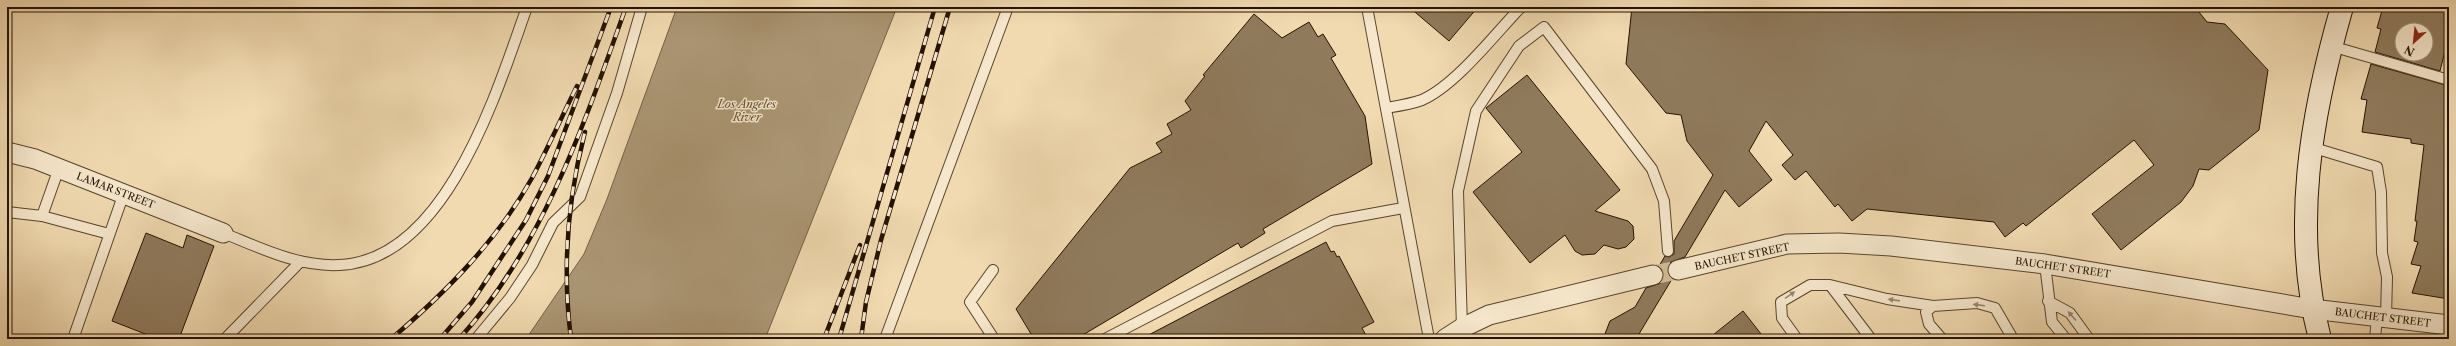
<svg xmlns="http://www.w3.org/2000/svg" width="2456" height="346" font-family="'Libre Caslon Text',serif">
	<rect width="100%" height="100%" fill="#f1dab0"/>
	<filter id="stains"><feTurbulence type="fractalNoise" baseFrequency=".005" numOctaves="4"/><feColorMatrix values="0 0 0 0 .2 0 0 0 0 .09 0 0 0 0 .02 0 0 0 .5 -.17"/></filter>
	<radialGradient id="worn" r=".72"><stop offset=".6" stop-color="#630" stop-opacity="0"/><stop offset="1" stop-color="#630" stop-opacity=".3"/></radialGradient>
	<path fill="#ab9674" stroke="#756146" d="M677,7H897L765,339H526L584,254L607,199Z"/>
	<path fill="#8f7a5c" stroke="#241200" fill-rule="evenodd" d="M1409,7H1478L1449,41Z
		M1632,7H2195L2207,22L2225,24L2268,70L2259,130L2209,170L2199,169L2193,186L2181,202L2121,250L2092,214L2154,165L2134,140L2026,226L2023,223L2005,237L1994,222L1867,209L1852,221L1838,204L1835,207L1806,171L1795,180L1782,165L1793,155L1766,121L1749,151L1772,180L1739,207L1725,190L1685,257L1671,262L1668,266L1667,273L1672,279L1636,339H1603L1610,321L1635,307L1646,288L1661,283L1664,273L1659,266L1665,256L1669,257L1674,254V241L1713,175L1687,141L1681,115L1666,113L1626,64Z
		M2383,7H2449V47H2446L2440,71L2375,52L2381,29L2377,28ZM2402,30H2426V54H2402Z
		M1254,14L1282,38L1309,22L1318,37L1323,34L1336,55L1331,58L1365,116L1372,164L1263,229L1265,233L1241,248L1238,243L1076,339H1034L1016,309L1130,168L1162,152L1156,143L1172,134L1167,124L1191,110L1185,101L1205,76L1203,75Z
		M2371,64L2449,86V299L2412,293L2421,266L2411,264L2418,242L2414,241L2417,221H2415L2424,145L2411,143V139L2362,132L2367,100L2361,99Z
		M1527,75L1620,190L1595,211L1628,221L1633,226L1634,239L1626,247L1618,249L1604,245L1595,254L1582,255L1575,251L1565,235L1530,263L1473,192L1522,152L1486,108Z
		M146,233L183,248L187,235L214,246L179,339H158L112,321Z
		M1326,242L1331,252L1334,251L1337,257L1339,256L1374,322L1362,328L1368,339H1141Z
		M1743,311L1765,339H1708Z"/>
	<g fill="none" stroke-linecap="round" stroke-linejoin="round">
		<path stroke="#d2bc96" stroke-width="19" stroke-dasharray="19 10" stroke-linecap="butt" d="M1653,275L1678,270"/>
		<defs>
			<path id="lane" d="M1367,7L1429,339
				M2331,46L2449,80
				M1386,108C1398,106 1411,104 1422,100C1456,85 1495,34 1521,7
				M2311,147L2377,167L2381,192L2382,253L2387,277L2386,318
				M7,212L42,216L109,234
				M42,216L59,168
				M223,233C261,248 298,267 339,265C447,261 498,88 527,7
				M2045,264L2052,322L2066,339
				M993,270L970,302L994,339
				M1830,285L1887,299L1933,306
				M2048,301L2070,313L2089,339
				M1462,328L1458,191L1476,111L1519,46L1544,27L1652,169L1664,201L1668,251
				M73,339L124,193
				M225,339L300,262
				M476,339L510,298L532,265L553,223L580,197L617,93L642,7
				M885,339L1008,7
				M1105,339L1332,221L1403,208
				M1797,339L1782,318L1781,302L1810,285H1830L1871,339
				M1942,339L1929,324L1926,312L1933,306L1977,303L1995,308L2013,339
				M2375,339L2377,317"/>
			<path id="street" d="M7,152L35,159L223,233
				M1678,270L1787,244L1839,243L1891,246L2045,264L2312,309L2449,325
				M1445,339L1462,328L1489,315L1653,275"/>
			<path id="secondary" d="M2320,339C2291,228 2311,115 2342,7"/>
		</defs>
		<use href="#lane" stroke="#57442c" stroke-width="12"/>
		<use href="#street" stroke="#57442c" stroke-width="21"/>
		<use href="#secondary" stroke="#241200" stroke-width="24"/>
		<use href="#lane" stroke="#f6e7cc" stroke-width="10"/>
		<use href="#street" stroke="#f6e7cc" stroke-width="19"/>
		<use href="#secondary" stroke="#f6e7cc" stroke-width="22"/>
		<defs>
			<path id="rail" d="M391,339C445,293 497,241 532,178C548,148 562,116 577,86
				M440,339L472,302L526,220L548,176L611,7
				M459,339C544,245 584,124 626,7
				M571,339C562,268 567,201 585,132
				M824,339L860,245
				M839,339L935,7
				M861,339L866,302L881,240L950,7"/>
		</defs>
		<use href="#rail" stroke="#241200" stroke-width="4.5"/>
		<use href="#rail" stroke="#f6e7cc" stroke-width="3" stroke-dasharray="9" stroke-linecap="butt"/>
	</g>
	<defs><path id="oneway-solid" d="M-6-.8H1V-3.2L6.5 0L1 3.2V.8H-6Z"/></defs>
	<g fill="#988770">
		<use href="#oneway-solid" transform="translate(1790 295) rotate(-34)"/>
		<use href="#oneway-solid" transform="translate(1894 300) rotate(-172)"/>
		<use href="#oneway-solid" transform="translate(1979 305) rotate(-173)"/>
		<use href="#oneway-solid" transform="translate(2072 316) rotate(-131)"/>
	</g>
	<g text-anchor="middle" stroke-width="3" stroke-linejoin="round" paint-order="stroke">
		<g font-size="10" fill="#241200" stroke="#f6e7cc">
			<text transform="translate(116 190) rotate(21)" y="4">LAMAR STREET</text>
			<text transform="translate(1742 256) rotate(-12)" y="4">BAUCHET STREET</text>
			<text transform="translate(2063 267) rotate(8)" y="4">BAUCHET STREET</text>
			<text transform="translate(2383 317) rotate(7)" y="4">BAUCHET STREET</text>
		</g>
		<g font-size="11" font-style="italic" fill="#614d34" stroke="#f6e7cc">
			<text x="747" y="108">Los Angeles<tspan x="747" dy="13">River</tspan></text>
		</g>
	</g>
	<rect width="2456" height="346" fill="none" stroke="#f1dab0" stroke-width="24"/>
	<rect x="8" y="8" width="2440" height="330" fill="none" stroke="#241200" stroke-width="2"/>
	<rect x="12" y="12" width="2432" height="322" fill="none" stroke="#241200"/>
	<g transform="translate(2414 42) rotate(207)"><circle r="19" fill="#f6e7cc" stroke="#a2927a"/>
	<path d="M0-3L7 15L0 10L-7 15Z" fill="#8f2418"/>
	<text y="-6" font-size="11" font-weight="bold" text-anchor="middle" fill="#241200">N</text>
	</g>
	<rect width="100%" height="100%" filter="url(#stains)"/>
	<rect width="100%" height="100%" fill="url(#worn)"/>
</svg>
